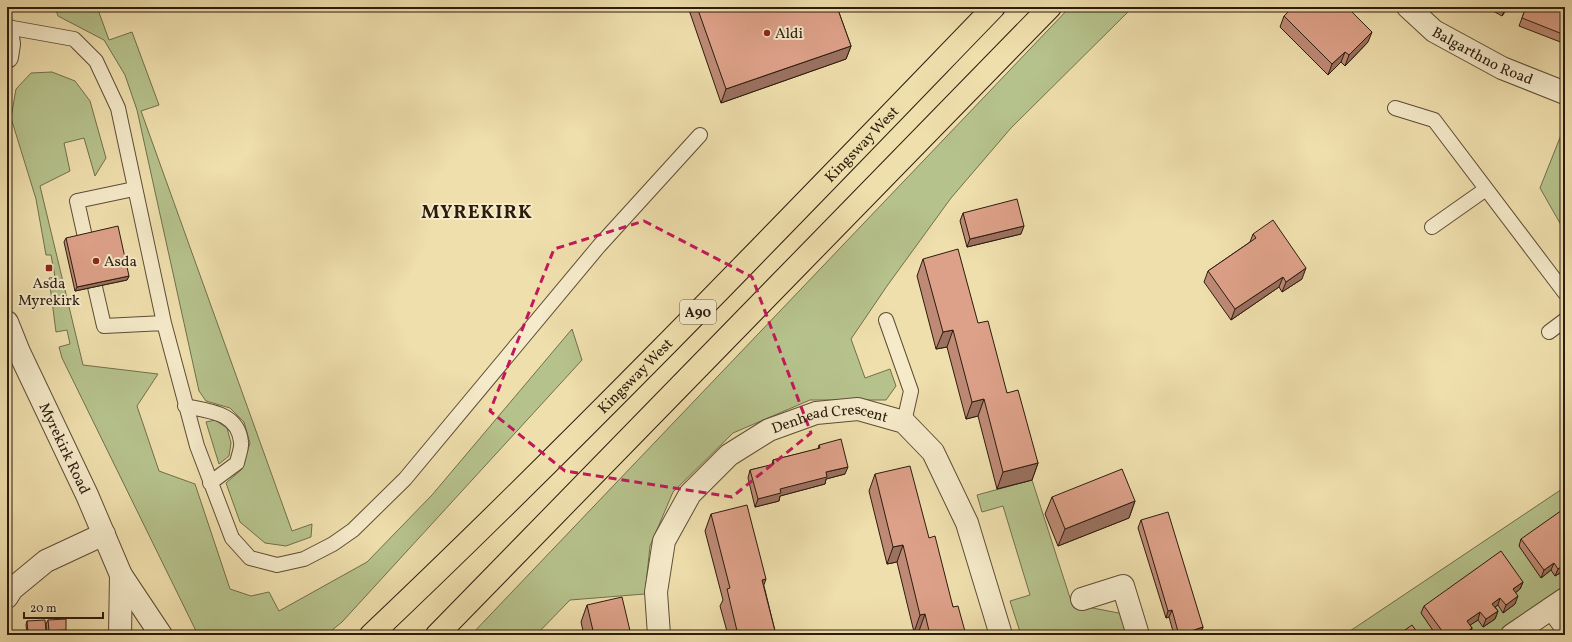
<svg xmlns="http://www.w3.org/2000/svg" width="1572" height="642" font-family="Vollkorn,serif">
	<rect width="100%" height="100%" fill="#efdfad"/>
	<filter id="stains"><feTurbulence type="fractalNoise" baseFrequency=".005" numOctaves="4"/><feColorMatrix values="0 0 0 0 .2 0 0 0 0 .09 0 0 0 0 .02 0 0 0 .5 -.17"/></filter>
	<radialGradient id="worn" r=".72"><stop offset=".6" stop-color="#630" stop-opacity="0"/><stop offset="1" stop-color="#630" stop-opacity=".3"/></radialGradient>
	<path fill="#b6c28c" stroke="#716f4c" d="M55,7H97L109,40L132,32L159,105L141,111L292,531L312,524L311,537L286,546L265,543L240,522L226,483L242,469L250,443L244,422L230,408L206,401L199,391L137,110L125,75L104,40L58,16Z
		M1070,7H1133L1011,128L951,198L887,286L851,339L865,378L890,369L896,386L886,400H810L733,433L673,492L650,546L645,594L570,600L536,635H471Z
		M52,72L75,81L90,101L106,158L95,176L84,138L64,143L70,171L40,186L83,365L158,374L137,406L159,471L195,484L230,589L251,596L269,592L279,611L367,562L432,495L572,329L582,360L342,622L326,635H198L62,358L59,347L70,344L67,330L56,332L49,278L55,277L51,255H46L36,199L11,118L16,89L31,73Z
		M1565,125V232L1540,188Z
		M215,420L227,428L231,443L229,456L219,464L206,422Z
		M1032,480L1072,604L1124,614L1131,635H1021L1010,601L1030,595L1003,506L982,512L977,495Z
		M1565,487V587L1495,635H1344Z"/>
	<g fill="none" stroke-linecap="round" stroke-linejoin="round">
		<defs>
			<path id="service" d="M7,27L74,39L96,61L118,108L164,323L197,446L232,538L250,558L277,565L304,559L333,544L353,530L405,479L599,246L700,135
				M1395,108L1434,120L1565,293
				M1432,227L1486,189
				M85,237L77,201L134,189
				M95,287L104,326L164,323
				M886,320L911,391L904,422
				M1549,332L1565,320
				M185,406C208,411 238,412 241,442C242,448 238,457 237,463L210,483"/>
			<g id="minor">
				<path id="s1" d="M1408,7L1434,31L1502,68L1565,93"/>
				<path d="M7,597L12,589L46,561L104,534"/>
				<path d="M1082,599L1123,586L1138,635"/>
				<path d="M1552,608L1565,626"/>
				<path id="s2" d="M659,635L656,592L664,541L690,494L729,455L769,430L816,413L858,409L904,422L933,452L967,523L1001,635"/>
				<path d="M1512,635L1565,599"/>
			</g>
			<g id="tertiary">
				<path d="M7,30L9,44L7,57"/>
				<path id="s3" d="M7,322L19,352L87,495L121,575L161,635"/>
				<path d="M120,635L121,575"/>
			</g>
			<g id="trunk">
				<path id="s4" d="M371,635C585,432 789,219 994,7"/>
				<path d="M437,635L1050,7"/>
			</g>
		</defs>
		<use href="#service" stroke="#5d4d35" stroke-width="16"/>
		<use href="#minor" stroke="#5d4d35" stroke-width="24"/>
		<use href="#tertiary" stroke="#5d4d35" stroke-width="24"/>
		<use href="#trunk" stroke="#2c1c0d" stroke-width="24"/>
		<use href="#service" stroke="#f5eaca" stroke-width="14"/>
		<use href="#minor" stroke="#f5eaca" stroke-width="22"/>
		<use href="#tertiary" stroke="#f5eaca" stroke-width="22"/>
		<use href="#trunk" stroke="#efdfad" stroke-width="22"/>
	</g>
	<path fill="#be8a76" stroke="#2c1c0d" d="M688,7H837L851,46L846,59L721,103Z
		M1486,7H1508L1502,16Z
		M1526,7H1565V38L1563,43L1519,26Z
		M1284,16L1368,42L1345,66L1341,62L1328,75L1280,27Z
		M963,213L1021,234L967,247L960,221Z
		M1253,234L1302,279L1282,292L1279,287L1231,320L1204,282L1208,271L1250,242Z
		M66,238L129,276L127,280L75,291L64,242Z
		M923,259L978,323L1007,393L1038,463L1032,480L997,489L978,416L966,419L947,347L936,349L917,276Z
		M819,445L845,474L826,479L825,484L780,496L779,501L755,507L748,478L750,470L772,465L773,460L818,449Z
		M875,474L929,538L953,607L966,635H920L919,631L914,632L897,562L887,564L869,491Z
		M1052,497L1135,501L1129,518L1058,546L1045,514Z
		M711,514L764,586L776,635H728L720,606L723,600L705,531Z
		M1141,520L1203,627L1200,635H1174L1169,617L1166,618L1138,528Z
		M1521,539L1565,570L1555,576L1551,570L1541,578L1519,546Z
		M1523,582L1520,589L1515,593V604L1503,613L1498,605L1495,607L1498,611L1495,619L1483,627L1478,620L1470,625L1472,628L1470,635H1436L1421,613L1424,606Z
		M587,605L631,635H584L581,622Z
		M48,620L66,630L65,634L47,635L46,624Z
		M27,621L44,635H27L26,625Z"/>
	<path fill="#9b7160" stroke="#2c1c0d" d="M1506,7H1508L1502,16L1505,9Z
		M1372,32L1368,42L1345,66L1349,55Z
		M851,46L846,59L721,103L726,89Z
		M1345,52L1341,62L1328,75L1332,64Z
		M1024,226L1021,234L967,247L970,239Z
		M1306,268L1302,279L1282,292L1286,282Z
		M129,276L127,280L75,291L77,287Z
		M1283,277L1279,287L1231,320L1235,309Z
		M953,330L947,347L936,349L943,332Z
		M984,399L978,416L966,419L972,402Z
		M1038,463L1032,480L997,489L1003,472Z
		M848,467L845,474L826,479L825,484L780,496L779,501L755,507L758,499L780,489L826,472Z
		M1135,501L1129,518L1058,546L1065,529Z
		M903,545L897,562L887,564L893,547Z
		M1554,563L1551,570L1541,578L1544,570Z
		M1565,564V570L1555,576L1558,569Z
		M766,579L760,596L762,580Z
		M1523,582L1520,589L1510,597L1513,589Z
		M1518,596L1515,604L1503,613L1506,605Z
		M1500,598L1498,605L1489,611L1492,604Z
		M1172,610L1169,617L1166,618L1168,611Z
		M1498,611L1495,619L1483,627L1486,619Z
		M1480,612L1478,620L1464,629L1467,621Z
		M925,614L919,631L914,632L920,615Z
		M1203,627L1200,635H1179Z
		M1472,628L1470,635H1463Z
		M66,630L65,634L47,635L49,631Z
		M1455,630L1453,635H1448Z
		M46,631L44,635H27L28,633Z"/>
	<path fill="#dda189" stroke="#2c1c0d" d="M697,7H837L851,46L726,89Z
		M1293,7H1347L1372,32L1349,55L1345,52L1332,64L1284,16Z
		M1526,7H1565V35L1522,18Z
		M1017,199L1024,226L970,239L963,213Z
		M1273,220L1306,268L1286,282L1283,277L1235,309L1208,271L1256,238L1253,234Z
		M118,226L129,276L77,287L66,238Z
		M958,249L978,323L988,321L1007,393L1018,390L1038,463L1003,472L984,399L972,402L953,330L943,332L923,259Z
		M841,439L848,467L826,472L827,477L780,489L781,493L758,499L750,470L774,464L773,460L820,448L819,445Z
		M910,466L929,538L935,536L953,607L958,606L966,635H930L925,614L920,615L903,545L893,547L875,474Z
		M1122,469L1135,501L1065,529L1052,497Z
		M747,505L766,579L762,580L776,635H738L727,589L730,588L711,514Z
		M1565,508V564L1558,569L1554,563L1544,570L1521,539Z
		M1168,512L1203,627L1179,635L1172,610L1168,611L1141,520Z
		M1501,551L1523,582L1513,589L1518,596L1506,605L1500,598L1492,604L1498,611L1486,619L1480,612L1467,621L1472,628L1463,635H1459L1455,630L1448,635H1445L1424,606Z
		M622,597L631,635H594L587,605Z
		M66,619V630L49,631L48,620Z
		M45,620L46,631L28,633L27,621Z
		M1412,625L1419,635H1398Z"/>
	<path fill="none" stroke="#c2185b" stroke-width="3" stroke-dasharray="8 5" stroke-linejoin="round" d="M644,221L752,277L811,433L732,497L565,471L490,411L554,249Z"/>
	<g fill="#8f2418" stroke="#f5eaca" stroke-width="1.5">
		<circle cx="767" cy="33" r="4"/>
		<circle cx="96" cy="261" r="4"/>
		<rect x="45" y="264" width="8" height="8" rx="2"/>
	</g>
	<g text-anchor="middle" stroke-width="4" stroke-linejoin="round" paint-order="stroke">
		<rect fill="#f5eaca" stroke="#685a46" stroke-width="1" x="680" y="300" width="36" height="24" rx="3"/>
		<g font-size="14" font-weight="bold" fill="#2c1c0d">
			<text x="698" y="317">A90</text>
		</g>
		<g font-size="15" fill="#2c1c0d" stroke="#f5eaca" text-anchor="start">
			<text x="775" y="38">Aldi</text>
			<text x="104" y="266">Asda</text>
			<text x="49" y="288" text-anchor="middle">Asda<tspan x="49" dy="17">Myrekirk</tspan></text>
		</g>
		<g font-size="15" fill="#2c1c0d" stroke="#f5eaca">
			<text dy="5" stroke="none"><textPath href="#s1" startOffset="90">Balgarthno Road</textPath></text>
			<text dy="5" stroke="none"><textPath href="#s4" startOffset="694">Kingsway West</textPath></text>
			<text dy="5" stroke="none"><textPath href="#s4" startOffset="370">Kingsway West</textPath></text>
			<text dy="5" stroke="none"><textPath href="#s2" startOffset="314">Denhead Crescent</textPath></text>
			<text dy="5" stroke="none"><textPath href="#s3" startOffset="139">Myrekirk Road</textPath></text>
		</g>
		<g font-size="19" font-weight="bold" letter-spacing="1" fill="#2c1c0d" stroke="#f5eaca">
			<text x="477" y="218">MYREKIRK</text>
		</g>
	</g>
	<rect width="1572" height="642" fill="none" stroke="#efdfad" stroke-width="24"/>
	<rect x="8" y="8" width="1556" height="626" fill="none" stroke="#2c1c0d" stroke-width="2"/>
	<rect x="12" y="12" width="1548" height="618" fill="none" stroke="#2c1c0d"/>
	<path d="M24 612v6h79v-6" fill="none" stroke="#2c1c0d" stroke-width="2"/>
	<text x="30" y="612" font-size="12" fill="#2c1c0d" stroke="#f5eaca" stroke-width="3" paint-order="stroke">20 m</text>
	<rect width="100%" height="100%" filter="url(#stains)"/>
	<rect width="100%" height="100%" fill="url(#worn)"/>
</svg>
